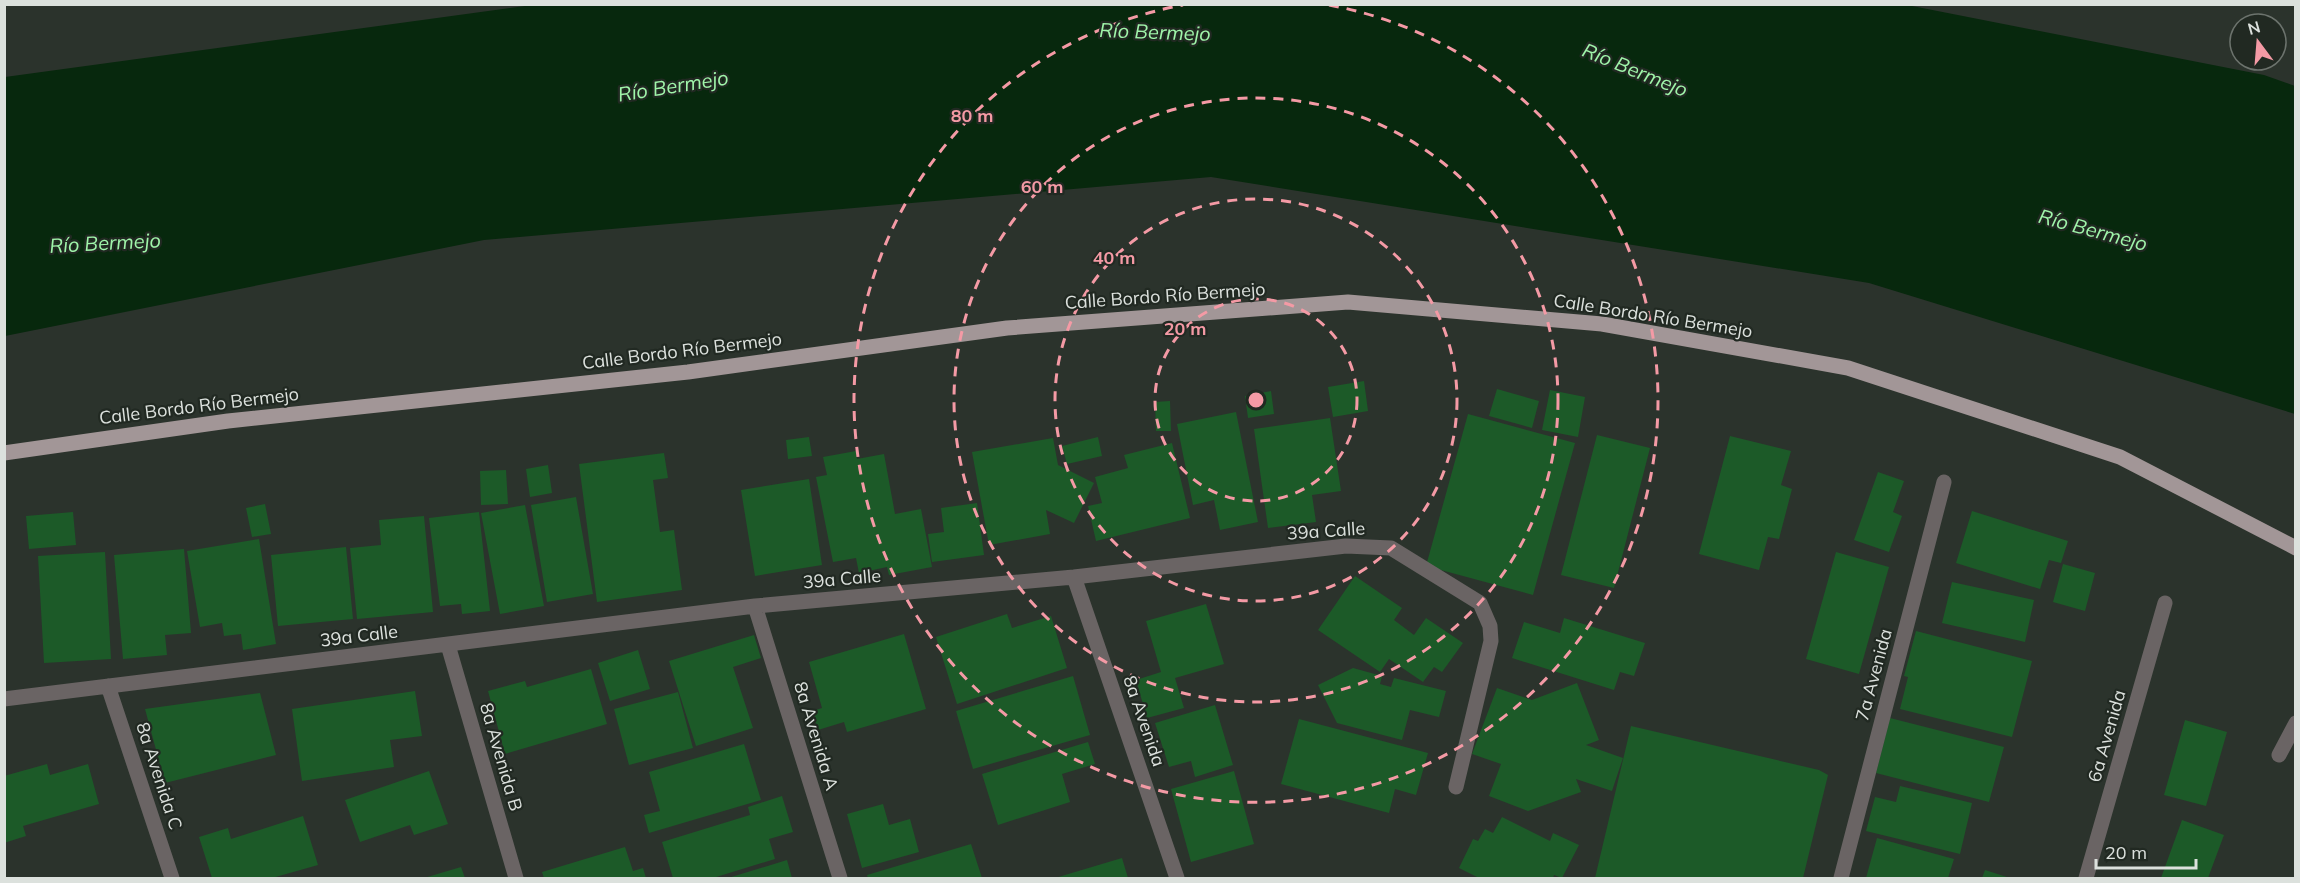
<svg xmlns="http://www.w3.org/2000/svg" width="2300" height="883" font-family="Mulish,sans-serif">
	<rect width="100%" height="100%" fill="#2b332c"/>
	<path fill="#07280d" d="M540,4H1902L2264,75L2295,86V414L1869,283L1211,177L484,240L5,336V77Z"/>
	<path fill="#1c5a28" d="M1364,381L1368,411L1333,417L1328,387Z
		M1497,389L1539,401L1532,428L1489,416Z
		M1550,390L1585,397L1578,437L1542,430Z
		M1271,391L1274,414L1248,418L1245,396Z
		M1170,401L1171,431H1156L1155,402Z
		M1236,412L1258,522L1220,530L1214,500L1193,505L1177,424Z
		M1468,414L1575,443L1533,595L1426,566Z
		M1330,418L1341,491L1312,495L1316,522L1268,528L1254,429Z
		M1597,435L1650,448L1614,588L1561,575Z
		M1730,436L1791,451L1781,485L1792,489L1779,539L1768,537L1759,570L1699,554Z
		M809,437L812,456L788,459L786,440Z
		M1098,437L1102,456L1067,464L1062,446Z
		M1053,438L1058,465L1094,483L1074,523L1046,510L1050,534L989,545L972,452Z
		M1172,443L1190,518L1096,541L1088,506L1102,503L1095,477L1128,468L1124,455Z
		M856,451L857,459L884,454L895,514L921,509L932,567L889,575L887,567L859,573L856,558L833,562L816,477L827,475L823,457Z
		M664,453L668,478L653,480L660,532L674,530L682,590L597,602L579,464Z
		M548,465L552,493L530,497L526,469Z
		M506,470L508,504L481,505L480,471Z
		M1878,472L1904,481L1893,512L1902,516L1889,552L1854,540Z
		M809,479L822,565L755,576L741,490Z
		M576,497L593,594L547,602L531,505Z
		M977,503L984,555L932,562L928,534L944,532L941,508Z
		M265,504L271,534L252,537L246,508Z
		M525,505L544,606L500,614L481,513Z
		M1972,511L2068,541L2061,563L2049,560L2040,589L1956,563Z
		M73,512L76,545L29,549L26,516Z
		M479,512L490,611L462,614L461,604L440,606L429,518Z
		M424,516L433,612L357,619L350,548L381,545L379,520Z
		M259,539L276,644L243,650L241,634L224,636L222,623L200,627L187,551Z
		M346,547L353,619L278,626L271,555Z
		M184,549L191,633L165,635L167,655L123,659L114,555Z
		M105,552L111,659L44,663L38,556Z
		M1836,552L1889,567L1859,674L1806,659Z
		M2063,564L2095,573L2085,611L2053,602Z
		M1355,576L1402,608L1394,620L1414,635L1426,618L1463,643L1442,672L1434,667L1423,682L1389,659L1380,672L1318,630Z
		M1952,582L2034,600L2025,642L1942,623Z
		M1206,604L1224,664L1175,678L1184,708L1147,718L1136,680L1161,672L1146,621Z
		M1007,614L1012,628L1051,616L1067,668L957,704L936,637Z
		M1564,618L1645,643L1634,676L1620,672L1614,690L1512,658L1524,622L1560,633Z
		M1916,631L2032,661L2012,737L1900,709L1908,677L1904,676Z
		M904,634L926,709L847,732L844,722L818,730L812,711L822,708L809,662Z
		M754,635L761,658L733,667L753,728L696,746L669,661Z
		M638,650L650,689L610,701L598,663Z
		M1353,668L1382,676L1380,684L1391,687L1394,678L1446,691L1439,717L1410,710L1402,740L1337,723L1318,685Z
		M591,669L607,724L505,754L488,691L525,681L527,687Z
		M1073,676L1090,735L973,769L956,711Z
		M1577,683L1599,740L1586,745L1623,758L1612,791L1576,779L1581,792L1528,811L1489,796L1501,764L1472,754L1497,688L1532,700Z
		M415,691L422,736L390,740L394,767L302,781L292,709Z
		M678,692L693,748L629,765L614,709Z
		M260,693L276,755L165,783L145,709Z
		M1215,705L1233,765L1195,777L1191,761L1169,767L1155,723Z
		M1890,718L2004,747L1989,802L1876,773Z
		M1299,719L1428,753L1416,795L1395,789L1389,813L1281,784Z
		M2185,720L2227,732L2206,806L2164,795Z
		M1631,726L1819,770L1828,775L1803,878H1595Z
		M1088,742L1095,764L1062,774L1070,802L998,825L982,774Z
		M744,744L761,800L649,833L644,815L660,811L649,772Z
		M47,764L50,775L88,764L99,804L23,826L26,836L4,843V776Z
		M429,771L448,824L414,835L410,825L360,842L345,800Z
		M1234,771L1254,844L1191,862L1171,789Z
		M1900,786L1972,803L1960,854L1866,831L1875,797L1896,802Z
		M782,796L793,832L769,839L775,859L713,878H673L662,842L750,815L748,807Z
		M883,804L889,825L910,819L919,852L862,868L847,814Z
		M303,816L318,865L272,878H212L199,837L228,828L231,839Z
		M1502,817L1550,841L1553,833L1579,845L1562,878L1554,875L1553,878H1479L1459,868L1473,839L1478,841L1485,829L1493,833Z
		M2182,820L2224,835L2208,878H2161Z
		M1877,838L1954,859L1948,878H1866Z
		M971,844L982,878H868L867,875Z
		M625,847L633,871L643,868L646,878H544L542,872Z
		M1122,858L1128,878H1055Z
		M787,860L792,878H728Z
		M461,867L465,878H424Z
		M1985,870L2010,878H1982Z"/>
	<g fill="none" stroke-linecap="round" stroke-linejoin="round">
		<path stroke="#6a6464" stroke-width="15" d="M1074,577L1177,878
			M755,606L840,878
			M448,645L516,878
			M108,686L172,878
			M4,699L755,606L1074,577L1346,546L1391,548L1480,603L1490,626L1491,641L1456,787
			M2279,755L2296,723
			M1841,878L1944,482
			M2086,878L2165,603"/>
		<path stroke="#a29697" stroke-width="15" d="M4,453L228,421L688,372L1007,328L1348,302L1602,324L1848,368L2120,457L2296,548"/>
	</g>
	<g fill="none" stroke="#f49aa5" stroke-width="3" stroke-dasharray="10 8">
		<circle cx="1256" cy="400" r="101"/>
		<circle cx="1256" cy="400" r="201"/>
		<circle cx="1256" cy="400" r="302"/>
		<path d="M1329 5A402 402 0 1 1 1183 5"/>
	</g>
	<g text-anchor="middle" stroke-width="4.5" stroke-linejoin="round" paint-order="stroke">
		<g font-size="18" fill="#dce1dd" stroke="#212922">
			<text transform="translate(1165 296) rotate(-4)" y="6">Calle Bordo Río Bermejo</text>
			<text transform="translate(1653 316) rotate(9)" y="6">Calle Bordo Río Bermejo</text>
			<text transform="translate(682 351) rotate(-7)" y="6">Calle Bordo Río Bermejo</text>
			<text transform="translate(199 406) rotate(-7)" y="6">Calle Bordo Río Bermejo</text>
			<text transform="translate(1326 531) rotate(-4)" y="6">39a Calle</text>
			<text transform="translate(842 579) rotate(-5)" y="6">39a Calle</text>
			<text transform="translate(359 636) rotate(-7)" y="6">39a Calle</text>
			<text transform="translate(1874 675) rotate(-75)" y="6">7a Avenida</text>
			<text transform="translate(1144 721) rotate(71)" y="6">8a Avenida</text>
			<text transform="translate(816 736) rotate(73)" y="6">8a Avenida A</text>
			<text transform="translate(2107 736) rotate(-74)" y="6">6a Avenida</text>
			<text transform="translate(501 757) rotate(74)" y="6">8a Avenida B</text>
			<text transform="translate(159 776) rotate(72)" y="6">8a Avenida C</text>
		</g>
		<g font-size="20" font-style="italic" fill="#a0f5aa" stroke="#212922">
			<text transform="translate(1155 32) rotate(2)" y="7">Río Bermejo</text>
			<text transform="translate(1635 70) rotate(22)" y="7">Río Bermejo</text>
			<text transform="translate(673 86) rotate(-9)" y="7">Río Bermejo</text>
			<text transform="translate(2093 230) rotate(15)" y="7">Río Bermejo</text>
			<text transform="translate(105 243) rotate(-3)" y="7">Río Bermejo</text>
		</g>
	</g>
	<circle cx="1256" cy="400" r="9" fill="#f49aa5" stroke="#212922" stroke-width="3"/>
	<g font-size="18" text-anchor="middle" font-weight="bold" fill="#f49aa5" stroke="#212922" stroke-width="4.5" stroke-linejoin="round" paint-order="stroke">
		<text x="972" y="122">80 m</text>
		<text x="1042" y="193">60 m</text>
		<text x="1114" y="264">40 m</text>
		<text x="1185" y="335">20 m</text>
	</g>
	<rect width="2300" height="883" fill="none" stroke="#dce1dd" stroke-width="12"/>
	<g transform="translate(2258 42) rotate(344)"><circle r="28" fill="#212922" stroke="#6c736d" stroke-width="1.5"/>
	<path d="M0-4.5L10 22L0 15L-10 22Z" fill="#f49aa5"/>
	<text y="-9" font-size="16" font-weight="bold" text-anchor="middle" fill="#dce1dd">N</text>
	</g>
	<path d="M2096 859v9h100v-9" fill="none" stroke="#dce1dd" stroke-width="3"/>
	<text x="2105" y="859" font-size="18" fill="#dce1dd" stroke="#212922" stroke-width="4.5" paint-order="stroke">20 m</text>
</svg>
